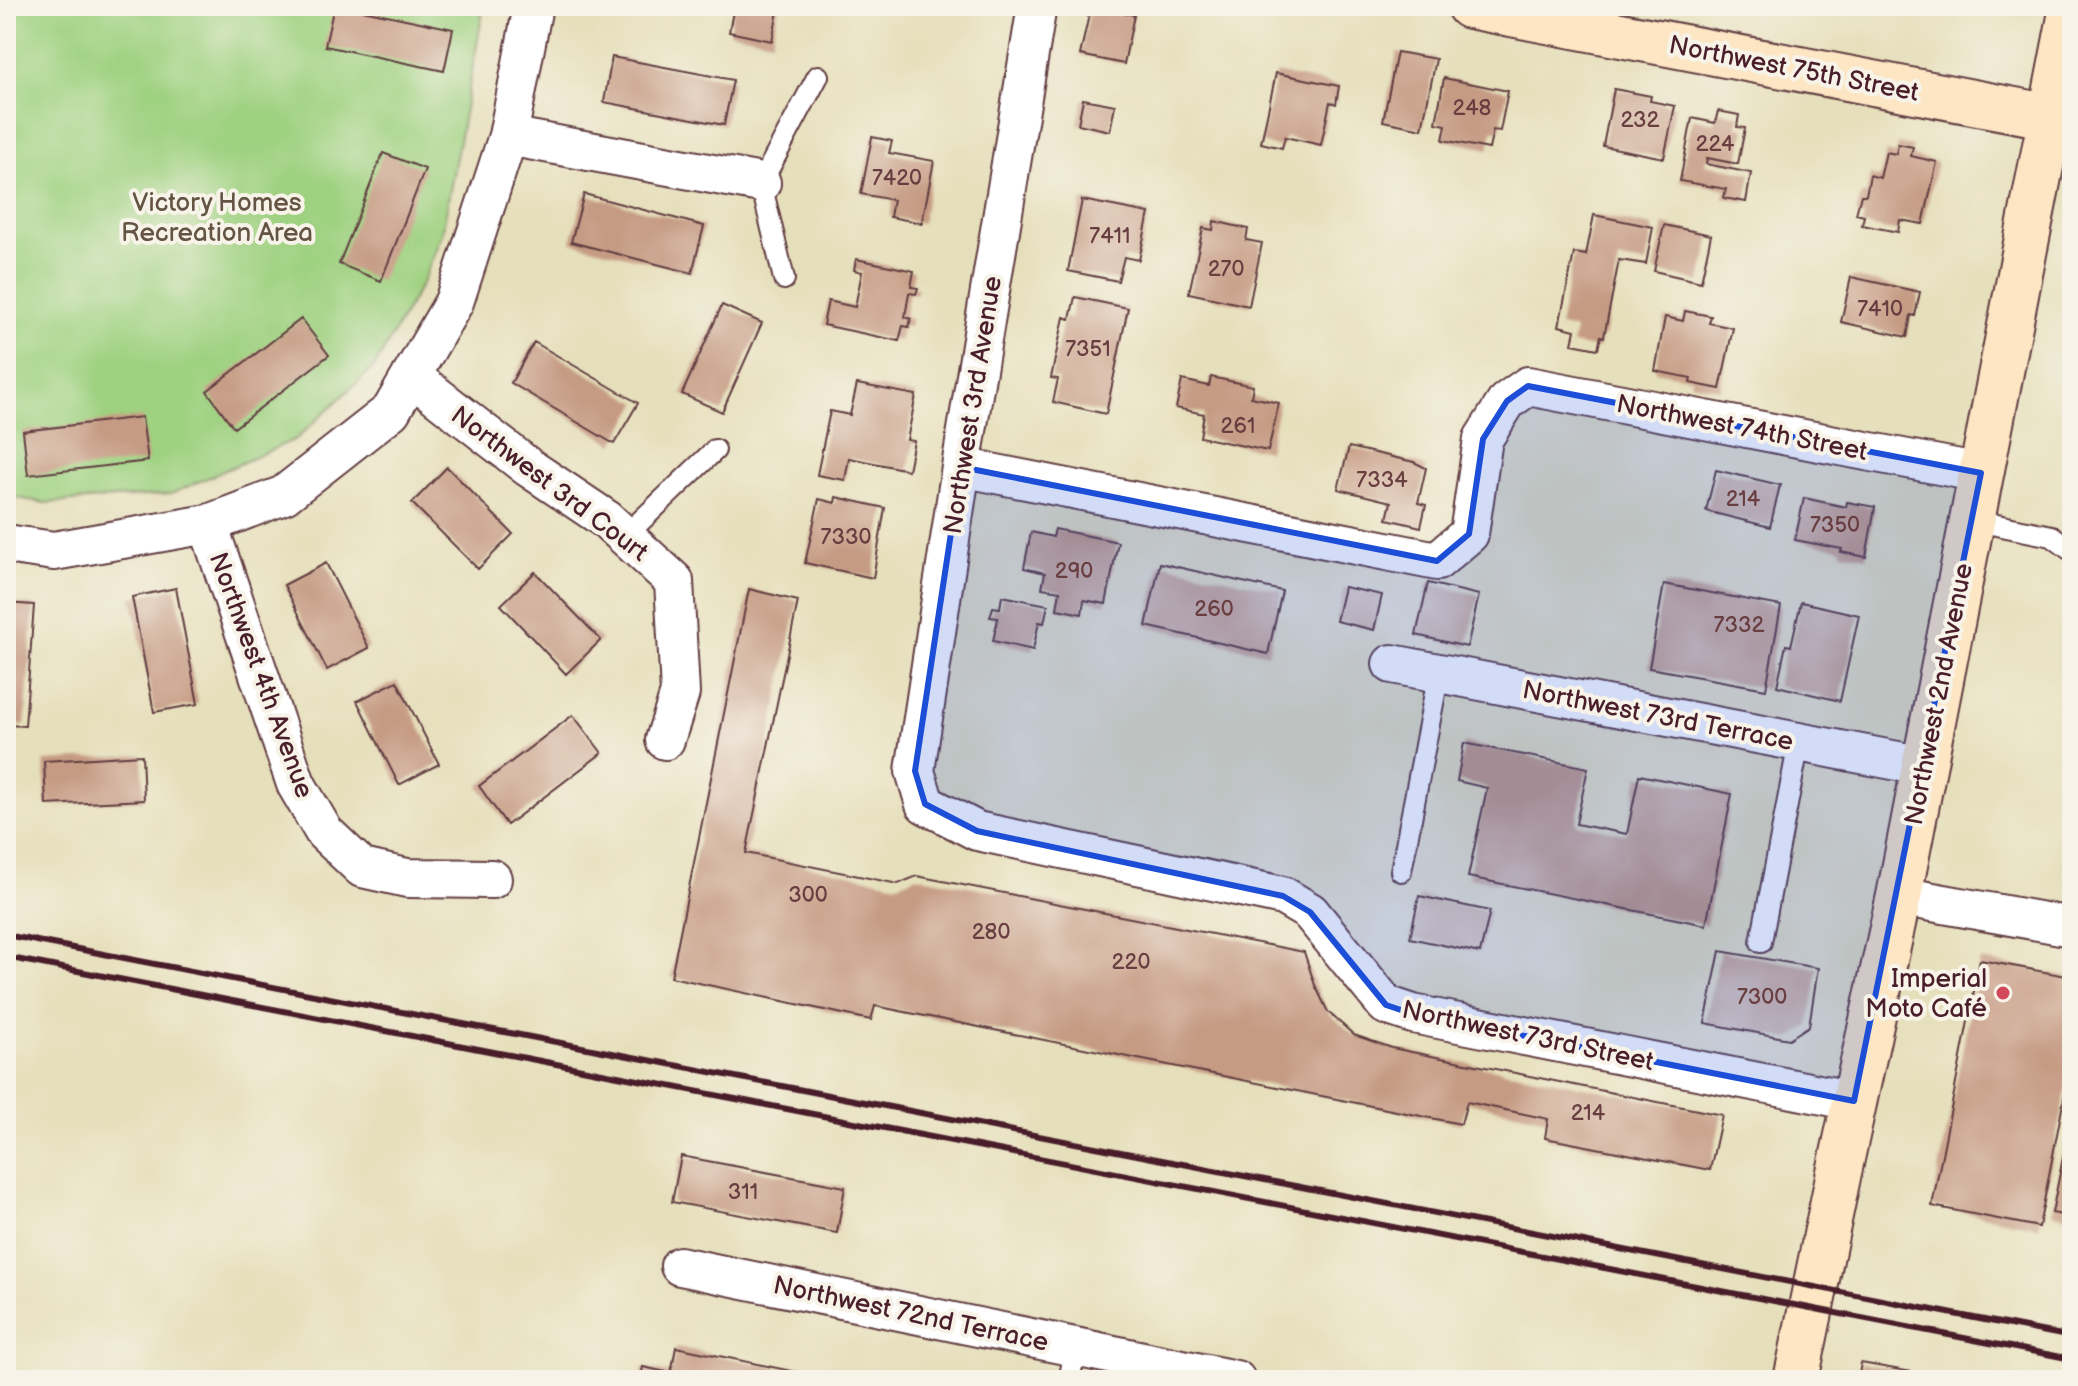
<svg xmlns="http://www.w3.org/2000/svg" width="2078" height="1386" font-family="'Balsamiq Sans',sans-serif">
	<rect width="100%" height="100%" fill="#f7f3e8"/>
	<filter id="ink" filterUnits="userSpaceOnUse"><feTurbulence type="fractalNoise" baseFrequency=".0125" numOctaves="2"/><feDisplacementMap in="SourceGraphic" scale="16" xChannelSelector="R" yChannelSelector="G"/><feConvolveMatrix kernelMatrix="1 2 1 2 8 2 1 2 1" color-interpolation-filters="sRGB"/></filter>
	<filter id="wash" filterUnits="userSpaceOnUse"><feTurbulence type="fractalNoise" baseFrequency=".006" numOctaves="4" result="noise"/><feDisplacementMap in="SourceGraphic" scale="32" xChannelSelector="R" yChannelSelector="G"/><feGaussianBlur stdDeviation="1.8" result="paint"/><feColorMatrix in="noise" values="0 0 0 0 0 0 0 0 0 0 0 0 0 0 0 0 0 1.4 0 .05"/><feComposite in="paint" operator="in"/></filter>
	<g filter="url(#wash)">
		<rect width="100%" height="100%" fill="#e6dfbb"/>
		<path fill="#9ed180" stroke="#747856" stroke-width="2" d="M6,6H484L442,234L423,281L375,366L296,439L171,494L45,503L6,496Z"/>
		<g id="blocks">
			<path fill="#c69b84" d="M334,6H344L453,29L444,71L325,46Z
				M734,6H779L772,41L729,32Z
				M1091,6L1134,15L1124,64L1080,55Z
				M1397,52L1436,59L1422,129L1383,121Z
				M612,57L733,80L724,125L604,102Z
				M1276,73L1339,86L1336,104L1330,102L1321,145L1285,137L1282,148L1261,143Z
				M1444,78L1508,91L1500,131L1493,130L1489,149L1443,140L1446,125L1436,123Z
				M1614,89L1651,96L1650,101L1675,106L1664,158L1603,146Z
				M1083,99L1115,105L1110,131L1078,124Z
				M1718,111L1739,115L1737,127L1745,128L1738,164L1707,158L1706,164L1751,173L1746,202L1724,198L1726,189L1680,181L1692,118L1715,123Z
				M872,137L892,141L889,153L934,161L922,223L890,217L893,200L861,194Z
				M1898,144L1913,147L1911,156L1937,162L1923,224L1900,220L1898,232L1862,225L1864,216L1856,214L1861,195H1866L1870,175L1880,178L1886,152L1896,154Z
				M383,153L425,169L381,281L339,264Z
				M584,194L704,226L692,273L571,242Z
				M1082,200L1149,213L1139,260L1124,257L1118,281L1068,271Z
				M1594,215L1653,227L1646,264L1619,260L1604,337L1601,336L1598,349L1572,344L1575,330L1559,326L1574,253L1586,255Z
				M1214,221L1248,229L1246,240L1262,243L1249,306L1189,293L1203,228L1213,230Z
				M1664,225L1711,235L1701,282L1654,271Z
				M856,259L914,271L911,287L918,288L916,294L909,293L905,317L911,319L909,327L903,326L899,341L823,325L828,301L855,307L862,272L854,270Z
				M1851,277L1920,292L1915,316L1911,315L1907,337L1841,322Z
				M1075,297L1128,308L1106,414L1053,402L1058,379L1051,378L1064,317L1070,319Z
				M722,305L762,323L722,412L682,394Z
				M1685,311L1711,316L1709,323L1733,328L1720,389L1690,383L1691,378L1655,371L1665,317L1683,321Z
				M301,319L329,355L234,428L207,391Z
				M534,342L638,403L614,444L511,383Z
				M1211,377L1253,386L1251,397L1279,403L1268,451L1200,437L1204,414L1176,408L1182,380L1209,386Z
				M857,384L916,395L907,440L914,441L908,470L849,458L845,480L817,475L830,411L850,415Z
				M142,417L148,461L28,475L23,431Z
				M1349,447L1414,462L1426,468L1418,503L1426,505L1421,527L1387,519L1391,502L1338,489Z
				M447,467L513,534L478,569L412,503Z
				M1716,470L1780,485L1770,527L1706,511Z
				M836,497L885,508L873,578L805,563L819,499L835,503Z
				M1804,498L1846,507L1847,502L1875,507L1866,557L1841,552L1842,549L1795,540Z
				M1055,529L1118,542L1106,604L1084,600L1082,614L1057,609L1060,591L1042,588L1045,573L1024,568L1031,532L1053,537Z
				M326,563L369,648L327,670L284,585Z
				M1160,563L1282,591L1268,654L1146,626Z
				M535,572L601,640L566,674L501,605Z
				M1428,583L1479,595L1467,647L1416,635Z
				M1664,584L1781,606L1766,689L1649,668Z
				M1344,587L1382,595L1374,630L1336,621Z
				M176,588L198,704L154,712L132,597Z
				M749,589L798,601L746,853L898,884L917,876L1304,952L1315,985L1328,1012L1354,1035L1392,1048L1722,1115L1710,1170L1545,1138L1548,1119L1467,1102L1461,1124L875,1006L871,1020L671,977Z
				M1002,596L1048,605L1044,623L1039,622L1033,650L993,641L998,618L990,617L993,607L1000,608Z
				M1801,602L1859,615L1840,701L1777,686L1786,645L1791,646Z
				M6,603L34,605L25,726L6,725Z
				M397,681L439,764L399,785L357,701Z
				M573,715L602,753L507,825L479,786Z
				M1464,743L1588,768L1576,824L1627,834L1639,775L1732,794L1706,925L1468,877L1487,788L1457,781Z
				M142,755L144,800L46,805L44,761Z
				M1419,896L1490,911L1480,953L1410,938Z
				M1720,951L1818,968L1809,1026L1789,1039L1705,1023Z
				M1980,960L2072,977V1057L2039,1227L1932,1206Z
				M2071,1117H2072V1217L2052,1213Z
				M681,1156L845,1187L837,1233L672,1202Z
				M676,1347L830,1379V1380H640L643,1367L671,1373Z
				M1861,1363L1946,1378L1945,1380H1858Z"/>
		</g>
	</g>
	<g filter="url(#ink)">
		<use href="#blocks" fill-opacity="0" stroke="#613c41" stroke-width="2"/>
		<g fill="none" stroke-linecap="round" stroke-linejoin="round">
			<defs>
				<path id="lane" d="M784,279L761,183L818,76
					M1972,520L2052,536L2072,551
					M625,536L715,450
					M1401,871L1439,672
					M1761,942L1799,742
					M1069,1380L1076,1347"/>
				<path id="street" d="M1037,6L961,467L915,771L925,804L977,831L1283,896L1310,912L1386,1005L1413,1014L1854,1101
					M508,136L761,183
					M411,376L528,467L607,520L674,581L680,693L665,740
					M961,467L1437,561L1469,534L1483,439L1507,401L1528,386L1981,473
					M208,524L296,784L324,832L362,868L407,878L492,879
					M6,544L54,551L208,524L284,495L391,411L454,302L508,136L533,6
					M1392,664L1924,766
					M1899,896L2072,927
					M680,1266L1236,1380"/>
				<path id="secondary" d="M1469,6L2072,121
					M1796,1380L1838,1177L1899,896L2072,7"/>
			</defs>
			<use href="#lane" stroke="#613c41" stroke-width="24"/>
			<use href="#street" stroke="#613c41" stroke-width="42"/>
			<use href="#secondary" stroke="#613c41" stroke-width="48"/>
			<use href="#lane" stroke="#fff" stroke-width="20"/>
			<use href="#street" stroke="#fff" stroke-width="38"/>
			<use href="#secondary" stroke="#fce6c4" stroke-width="44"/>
			<path stroke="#4a1f2b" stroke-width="6" d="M6,935L2072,1337
				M6,957L2072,1359"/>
		</g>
	</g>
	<path fill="#1d4ed8" fill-opacity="0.2" stroke="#1d4ed8" stroke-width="6" stroke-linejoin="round" d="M1528,386L1981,473L1854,1101L1413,1014L1386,1005L1310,912L1283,896L977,831L925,804L915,771L961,467L1437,561L1469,534L1483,439L1507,401Z"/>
	<circle fill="#d1495b" stroke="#f7f3e8" stroke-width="3" cx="2003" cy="993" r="8"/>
	<g text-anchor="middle" stroke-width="8" stroke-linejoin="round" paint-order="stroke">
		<g font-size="22" fill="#693e41">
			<text x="1472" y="115">248</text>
			<text x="1640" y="127">232</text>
			<text x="1715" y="151">224</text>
			<text x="897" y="185">7420</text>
			<text x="1110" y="243">7411</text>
			<text x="1226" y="276">270</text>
			<text x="1880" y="316">7410</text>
			<text x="1088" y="356">7351</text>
			<text x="1238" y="433">261</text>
			<text x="1382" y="487">7334</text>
			<text x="1743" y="506">214</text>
			<text x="1835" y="532">7350</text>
			<text x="846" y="544">7330</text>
			<text x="1074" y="578">290</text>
			<text x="1214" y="616">260</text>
			<text x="1739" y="632">7332</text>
			<text x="808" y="902">300</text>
			<text x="991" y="939">280</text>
			<text x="1131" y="969">220</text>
			<text x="1762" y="1004">7300</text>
			<text x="1588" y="1120">214</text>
			<text x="743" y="1199">311</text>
		</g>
		<g font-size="26" fill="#4a1f2b" stroke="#f7f3e8">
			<text transform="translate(1794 68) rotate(11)" y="9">Northwest 75th Street</text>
			<text transform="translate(972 405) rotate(-81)" y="9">Northwest 3rd Avenue</text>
			<text transform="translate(1742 427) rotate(11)" y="9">Northwest 74th Street</text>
			<text transform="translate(550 483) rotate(37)" y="9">Northwest 3rd Court</text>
			<text transform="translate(262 675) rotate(70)" y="9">Northwest 4th Avenue</text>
			<text transform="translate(1938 694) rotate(-79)" y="9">Northwest 2nd Avenue</text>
			<text transform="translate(1658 715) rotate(11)" y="9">Northwest 73rd Terrace</text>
			<text transform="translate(1528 1035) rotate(12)" y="9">Northwest 73rd Street</text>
			<text transform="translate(911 1313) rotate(12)" y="9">Northwest 72nd Terrace</text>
		</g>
		<g font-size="26" fill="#635444" stroke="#f7f3e8">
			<text x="217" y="211">Victory Homes<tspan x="217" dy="30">Recreation Area</tspan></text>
		</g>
		<g font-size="26" fill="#4a1f2b" stroke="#f7f3e8" text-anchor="end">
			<text x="1987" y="987">Imperial<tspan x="1987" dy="30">Moto Café</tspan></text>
		</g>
	</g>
	<rect width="2078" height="1386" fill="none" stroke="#f7f3e8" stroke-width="32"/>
</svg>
